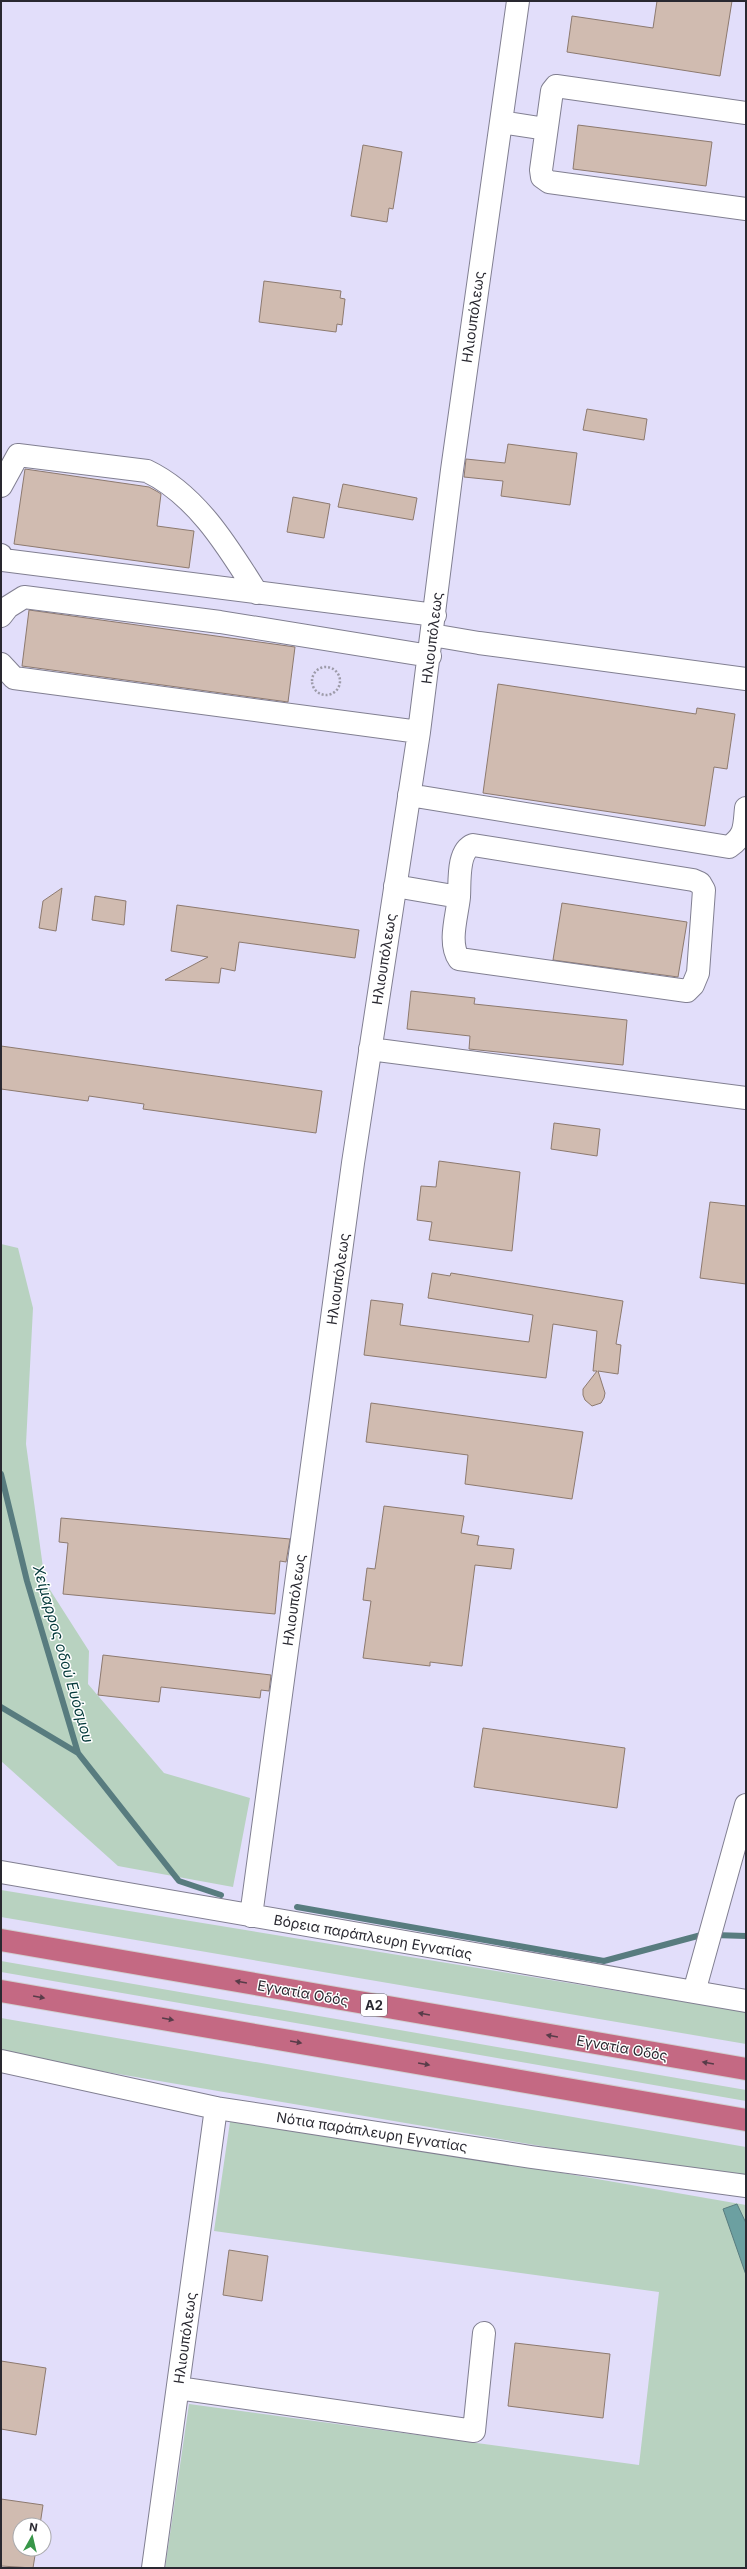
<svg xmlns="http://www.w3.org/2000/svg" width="747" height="2569" font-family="Inter,sans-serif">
	<rect width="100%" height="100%" fill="#edebfc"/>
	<path fill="#e2defa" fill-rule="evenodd" d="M1,1H746V2568H1ZM20,2525H44V2549H20Z"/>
	<path fill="#b8d2c0" d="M1,1244L18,1248L33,1308L26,1444L45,1582L89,1651L88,1684L164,1773L250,1798L233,1887L118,1866L1,1761Z
		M1,1890L746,2012V2044L1,1917Z
		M1,1961L746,2090V2101L1,1972Z
		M1,2018L746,2147V2181L1,2054Z
		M231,2115L746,2205V2568H165L189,2404L639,2465L659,2292L214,2231Z"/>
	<path fill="#6ca0a1" stroke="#587c7f" d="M737,2204L746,2223V2275L723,2209Z"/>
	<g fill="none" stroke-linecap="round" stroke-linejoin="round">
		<path stroke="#587c7f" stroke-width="6" d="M1,1474L27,1581L78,1753L179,1881L221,1895
			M1,1707L78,1753
			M297,1907L604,1961L705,1934
			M714,1935L746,1936"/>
	</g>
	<path fill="#d0bbb0" stroke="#8d7a6f" d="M657,1H732L720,76L567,52L572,16L653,28Z
		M578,125L712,142L706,186L573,169Z
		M363,145L402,152L393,209L389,208L387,222L351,216Z
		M264,281L341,291L340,298L345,299L342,325L337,324L336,332L259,322Z
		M587,409L647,419L644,440L583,430Z
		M508,444L577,453L570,505L501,496L503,481L464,477L466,459L505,463Z
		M25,469L149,487L158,492L161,494L157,526L194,531L189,568L14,544Z
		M343,484L417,498L413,520L338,507Z
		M293,497L330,504L324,538L287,532Z
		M29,610L295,647L288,702L22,666Z
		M498,684L696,714L697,708L735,714L727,769L714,767L705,826L483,793Z
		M62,888L56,931L39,928L43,901Z
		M95,896L126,901L124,925L92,920Z
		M562,903L687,922L678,977L553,960Z
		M177,905L359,930L355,958L239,942L235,971L221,968L219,983L165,980L208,957L171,951Z
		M411,991L475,998L474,1004L627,1020L623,1065L469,1049L470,1036L407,1029Z
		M1,1046L322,1091L316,1133L143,1109L144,1104L89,1096L88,1101L1,1089Z
		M554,1123L600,1129L597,1156L551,1149Z
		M439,1161L520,1172L512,1251L429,1240L432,1222L417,1220L421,1186L436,1187Z
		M710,1202L746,1206V1284L700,1278Z
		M432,1273L450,1276L451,1273L623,1301L616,1344L621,1345L618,1374L598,1371L605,1393L604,1398L601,1403L592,1406L585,1400L583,1395V1389L597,1371H593L597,1331L553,1324L546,1378L364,1355L371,1300L403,1304L400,1325L529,1342L533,1315L428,1298Z
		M371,1403L583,1432L572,1499L465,1484L468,1455L366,1442Z
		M384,1506L464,1516L461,1533L479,1536L477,1545L514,1549L511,1569L475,1565L462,1666L430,1662V1666L363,1658L371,1601L363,1600L367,1568L375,1569Z
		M61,1518L290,1539L286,1562L280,1561L275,1614L63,1594L68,1543L59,1542Z
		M103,1655L271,1675L269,1691L261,1690L260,1698L161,1687L159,1702L98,1695Z
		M483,1728L625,1748L617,1808L474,1787Z
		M229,2250L268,2256L262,2301L223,2295Z
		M515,2343L610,2354L603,2418L508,2406Z
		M1,2361L46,2368L36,2435L1,2429Z
		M1,2499L43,2505L40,2525H20V2549H36L33,2568L1,2566Z"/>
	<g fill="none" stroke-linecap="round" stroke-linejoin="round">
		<defs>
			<path id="minor" d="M746,113L556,86L552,91L541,170L542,177L549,182L746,209
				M501,122L546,129
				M1,486L18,455L147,471C197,495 228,547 257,593
				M1,555L3,560L435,615
				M1,616L8,607L24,597L220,622L430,656
				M432,635L479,643L746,679
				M1,664L14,678L419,732
				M409,795L729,847C746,835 744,827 746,808
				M395,886L459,897C460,882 457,851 473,845L693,880L700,883L704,890L698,973L693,985L687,991L459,959C448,943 457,916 459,897
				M370,1049L746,1098
				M1,1872L746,2001
				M251,1916L353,1163L419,732L452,470L518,1
				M694,1992L746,1805
				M1,2061L216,2108L531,2157L746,2186
				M178,2388L474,2431L484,2333
				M153,2568L216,2108"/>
			<path id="highway" d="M1,1940L746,2069
				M1,1991L746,2120"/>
		</defs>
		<use href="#minor" stroke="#817f91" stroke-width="24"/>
		<use href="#highway" stroke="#d0d0d1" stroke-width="24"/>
		<path stroke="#9d9ba9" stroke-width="2.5" stroke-dasharray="2 2" stroke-linecap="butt" d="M312 681a14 14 0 1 1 28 0a14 14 0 1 1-28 0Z"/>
		<use href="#minor" stroke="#fff" stroke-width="22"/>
		<use href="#highway" stroke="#c46983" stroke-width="22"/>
	</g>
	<defs><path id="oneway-solid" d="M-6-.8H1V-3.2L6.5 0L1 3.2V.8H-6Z"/></defs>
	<g fill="#583c49">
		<use href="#oneway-solid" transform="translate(241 1982) rotate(-170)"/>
		<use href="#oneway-solid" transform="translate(39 1997) rotate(10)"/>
		<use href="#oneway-solid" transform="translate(424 2014) rotate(-170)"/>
		<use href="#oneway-solid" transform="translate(168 2019) rotate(10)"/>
		<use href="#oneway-solid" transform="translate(552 2036) rotate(-170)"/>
		<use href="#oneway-solid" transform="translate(296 2042) rotate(10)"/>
		<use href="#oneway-solid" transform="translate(708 2063) rotate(-170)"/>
		<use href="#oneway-solid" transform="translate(424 2064) rotate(10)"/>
	</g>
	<g text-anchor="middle" stroke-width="3" stroke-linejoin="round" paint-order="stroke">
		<rect fill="#fff" stroke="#69686e" stroke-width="1" x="361" y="1994" width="26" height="22" rx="3"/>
		<g font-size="13" font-weight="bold" fill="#292830">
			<text x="374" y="2010">Α2</text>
		</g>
		<g font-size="14" fill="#292830" stroke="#fff">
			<text transform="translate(473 317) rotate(-82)" y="5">Ηλιουπόλεως</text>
			<text transform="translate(432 638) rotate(-83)" y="5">Ηλιουπόλεως</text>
			<text transform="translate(384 959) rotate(-81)" y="5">Ηλιουπόλεως</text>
			<text transform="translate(338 1279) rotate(-82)" y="5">Ηλιουπόλεως</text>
			<text transform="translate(294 1600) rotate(-82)" y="5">Ηλιουπόλεως</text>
			<text transform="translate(373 1937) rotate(10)" y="5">Βόρεια παράπλευρη Εγνατίας</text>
			<text transform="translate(303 1993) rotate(10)" y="5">Εγνατία Οδός</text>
			<text transform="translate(622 2048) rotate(10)" y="5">Εγνατία Οδός</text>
			<text transform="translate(372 2132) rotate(9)" y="5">Νότια παράπλευρη Εγνατίας</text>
			<text transform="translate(185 2338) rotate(-82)" y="5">Ηλιουπόλεως</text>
		</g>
		<g font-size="15" font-style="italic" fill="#053a3b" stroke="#fff">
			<text transform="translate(63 1654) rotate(74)" y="5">Χείμαρρος οδού Ευόσμου</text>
		</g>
	</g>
	<rect width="747" height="2569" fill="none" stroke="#292830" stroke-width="4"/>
	<g transform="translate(32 2537) rotate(8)"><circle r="19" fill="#ffffff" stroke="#a9a9ac"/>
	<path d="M0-3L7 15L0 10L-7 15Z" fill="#389649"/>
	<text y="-6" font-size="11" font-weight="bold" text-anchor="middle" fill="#292830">N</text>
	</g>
</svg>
